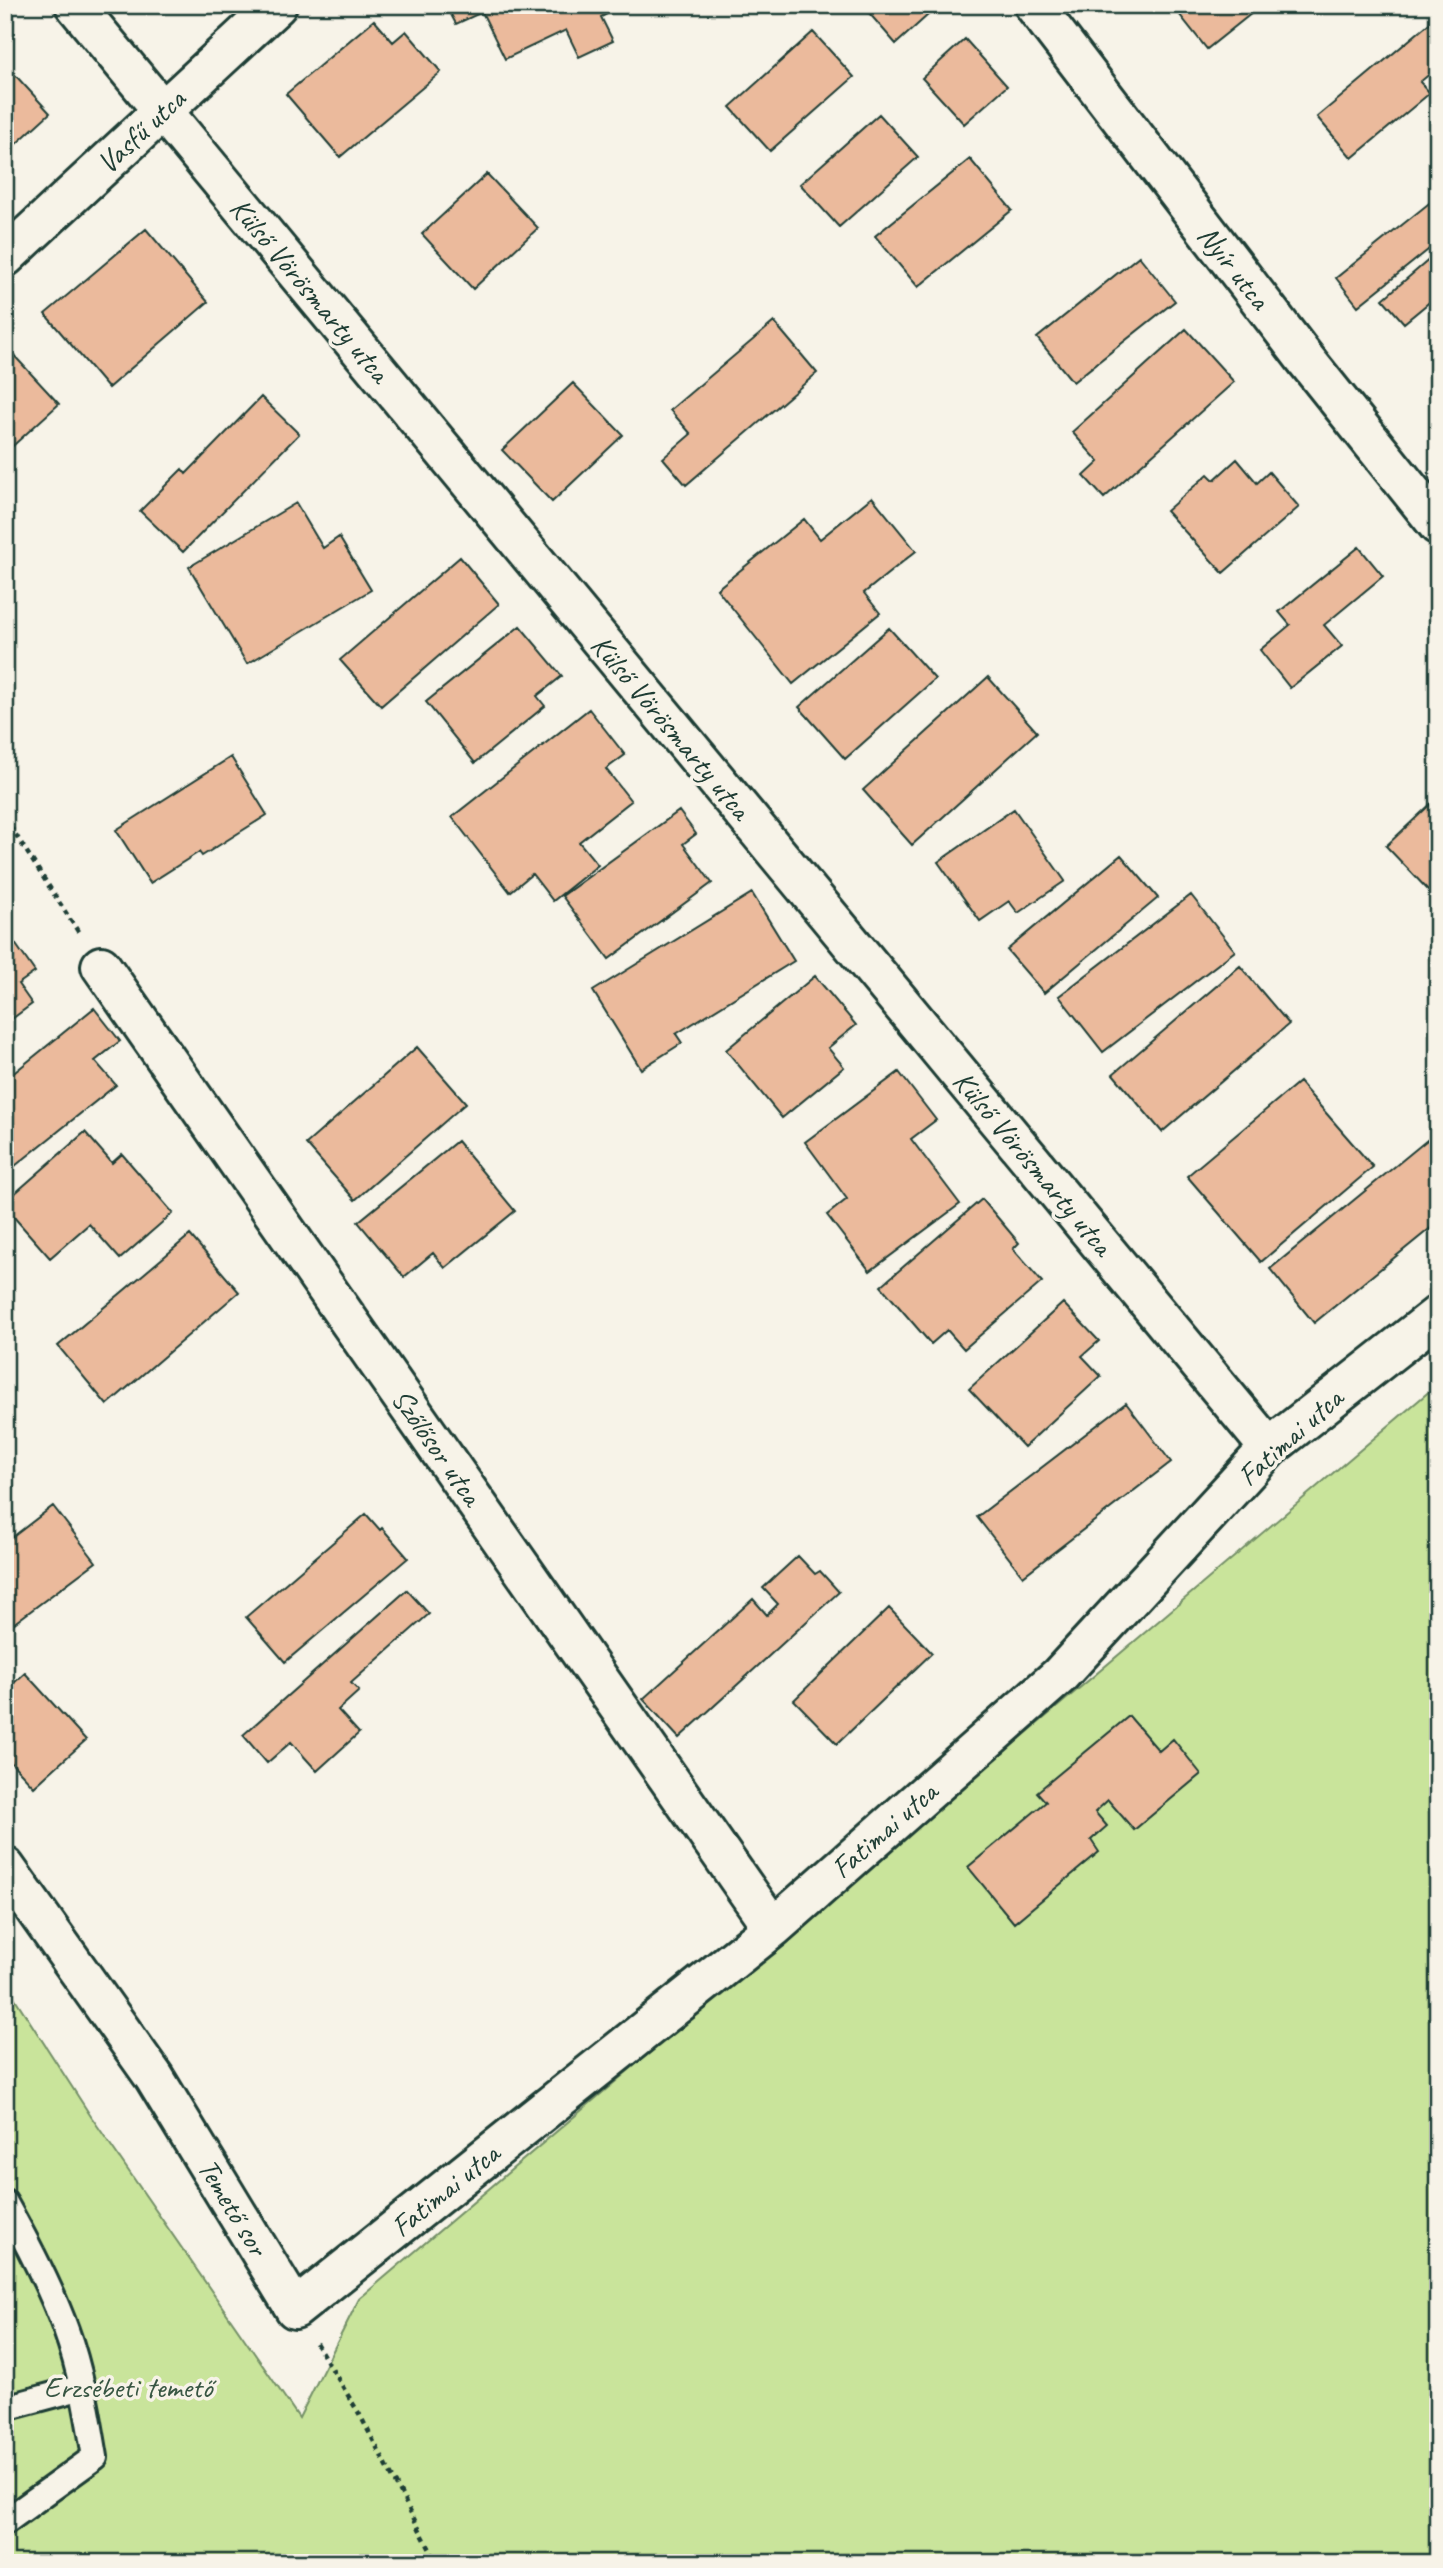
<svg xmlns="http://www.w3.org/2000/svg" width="1443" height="2568" font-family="Caveat,sans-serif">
	<rect width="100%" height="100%" fill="#f7f3e8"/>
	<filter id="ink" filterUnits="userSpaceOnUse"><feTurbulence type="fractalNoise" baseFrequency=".0143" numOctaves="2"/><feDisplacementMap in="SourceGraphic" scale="14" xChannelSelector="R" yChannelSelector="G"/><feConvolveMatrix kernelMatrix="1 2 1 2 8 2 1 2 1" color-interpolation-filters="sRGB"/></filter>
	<g filter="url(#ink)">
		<path fill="#c9e49b" stroke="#749068" stroke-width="2" d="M1438,1384V2563H5V1983L92,2118L299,2418L359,2299Z"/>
		<path fill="#ebba9c" stroke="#1f3d34" stroke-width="2" d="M446,5H625L601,17L613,41L579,57L566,30L505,59L482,12L456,24Z
			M862,5H939L896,44Z
			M1172,5H1262L1207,49Z
			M1438,16V67L1420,82L1430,93L1352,158L1317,117Z
			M374,20L393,42L406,31L441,72L340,157L286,94Z
			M813,32L854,77L770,151L730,107Z
			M965,39L1007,86L964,124L922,78Z
			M5,64L50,113L5,154Z
			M879,114L918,157L839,227L800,184Z
			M970,159L1012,210L918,287L875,236Z
			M487,174L538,228L473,289L422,234Z
			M1438,196V242L1358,306L1336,278Z
			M146,229L208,302L108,388L45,314Z
			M1438,252V295L1404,323L1383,299Z
			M1139,256L1175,301L1073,382L1037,338Z
			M774,322L817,373L686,485L663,458L691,434L670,410Z
			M1186,329L1234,382L1104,498L1084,476L1099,462L1072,432Z
			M9,350L59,404L5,453V353Z
			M573,383L623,435L552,502L502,450Z
			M261,397L299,434L183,552L140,511L182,469L186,474Z
			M1237,459L1257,483L1269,472L1299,507L1223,573L1166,511L1208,474L1214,480Z
			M872,497L916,551L864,593L880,613L793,684L717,589L804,519L820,539Z
			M296,503L323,548L339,537L371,590L247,664L189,567Z
			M1359,547L1383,576L1324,625L1342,646L1290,688L1260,650L1290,625L1279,612Z
			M460,557L499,604L381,706L340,660Z
			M520,626L562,676L537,696L545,706L475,763L426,702Z
			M889,628L935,679L845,759L799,707Z
			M988,677L1037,732L912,845L863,790Z
			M589,709L625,755L606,769L631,801L579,842L598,865L553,901L532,874L510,892L452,817Z
			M231,757L267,815L202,856L199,852L150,883L116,830Z
			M1438,797V887L1431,893L1386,846Z
			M1014,809L1065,881L1018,913L1009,901L980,921L938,862Z
			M679,811L696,834L683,844L712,883L609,959L562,896Z
			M1121,855L1158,898L1044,993L1007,950Z
			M752,893L794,961L676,1034L682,1043L641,1069L593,991Z
			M1191,895L1235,951L1103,1052L1059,996Z
			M10,936L35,972L18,984L32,1004L5,1024V940Z
			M1240,966L1289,1024L1162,1132L1113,1074Z
			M815,976L856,1025L828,1048L844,1067L782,1118L726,1050Z
			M94,1008L120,1041L95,1061L116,1085L5,1174V1080Z
			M417,1047L466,1103L355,1200L306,1144Z
			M899,1072L936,1120L911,1139L960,1204L870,1271L827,1215L847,1199L805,1142Z
			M1299,1082L1373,1167L1261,1262L1187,1176Z
			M1438,1131V1222L1314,1323L1270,1269Z
			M85,1132L112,1163L122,1154L173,1213L120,1259L89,1224L50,1258L5,1207V1202Z
			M457,1141L515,1211L445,1268L433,1253L404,1277L358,1222Z
			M982,1199L1019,1243L1013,1249L1042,1282L964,1349L947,1330L931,1344L881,1286Z
			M190,1235L239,1292L107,1405L58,1346Z
			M1063,1303L1099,1341L1082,1356L1101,1376L1024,1447L969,1389Z
			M1126,1403L1171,1462L1023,1576L977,1517Z
			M53,1506L96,1562L5,1630V1543Z
			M366,1514L380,1530L382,1528L408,1558L285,1662L246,1617Z
			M798,1556L815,1574L820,1571L839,1592L679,1738L643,1699L753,1599L767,1615L778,1604L763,1588Z
			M407,1590L429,1614L351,1683L359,1691L338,1710L359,1733L317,1771L291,1742L267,1763L243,1735Z
			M889,1608L932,1653L837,1744L794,1700Z
			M25,1673L86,1740L34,1787L5,1756V1691Z
			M1129,1716L1159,1751L1173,1739L1201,1774L1134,1830L1108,1800L1095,1812L1107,1826L1091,1840L1099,1852L1014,1923L968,1867L1046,1802L1037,1792Z"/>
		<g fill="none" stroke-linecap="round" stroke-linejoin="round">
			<defs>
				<path id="lane" d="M5,2203C28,2244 50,2286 66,2330C81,2371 88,2415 95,2457L5,2522
					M5,2408L83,2387"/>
				<path id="street" d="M75,5L1269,1448
					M1034,5L1306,360L1438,525
					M5,257L277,5
					M101,966L773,1928
					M5,1867L154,2077L295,2309L773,1928L1059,1676L1269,1448L1438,1315"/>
			</defs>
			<use href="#lane" stroke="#1f3d34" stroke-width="30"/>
			<use href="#street" stroke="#1f3d34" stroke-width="44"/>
			<path stroke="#1f3d34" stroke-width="4.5" stroke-dasharray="5 5" stroke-linecap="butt" d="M5,818L79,933
				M316,2343L360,2415L437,2563"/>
			<use href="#lane" stroke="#f7f3e8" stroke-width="24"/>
			<use href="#street" stroke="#f7f3e8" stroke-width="38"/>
		</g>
	</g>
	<g text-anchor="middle" stroke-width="7" stroke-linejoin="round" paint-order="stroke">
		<g font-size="30" fill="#1f3d34" stroke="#f7f3e8">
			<text transform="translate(141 131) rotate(-43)" y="10">Vasfű utca</text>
			<text transform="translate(1234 267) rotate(52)" y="10">Nyír utca</text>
			<text transform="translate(310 290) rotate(50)" y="10">Külső Vörösmarty utca</text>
			<text transform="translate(671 727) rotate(50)" y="10">Külső Vörösmarty utca</text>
			<text transform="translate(1033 1163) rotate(50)" y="10">Külső Vörösmarty utca</text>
			<text transform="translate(1290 1437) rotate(-42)" y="10">Fatimai utca</text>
			<text transform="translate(437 1447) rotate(55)" y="10">Szőlősor utca</text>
			<text transform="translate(884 1830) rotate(-41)" y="10">Fatimai utca</text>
			<text transform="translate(445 2190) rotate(-39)" y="10">Fatimai utca</text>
			<text transform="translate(233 2207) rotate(59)" y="10">Temető sor</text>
		</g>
		<g font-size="30" fill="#385643" stroke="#f7f3e8">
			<text x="128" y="2397">Erzsébeti temető</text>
		</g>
	</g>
	<rect width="1443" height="2568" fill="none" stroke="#f7f3e8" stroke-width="28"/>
	<rect x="14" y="14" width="1415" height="2540" fill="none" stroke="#1f3d34" stroke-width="2.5" filter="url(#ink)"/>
</svg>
